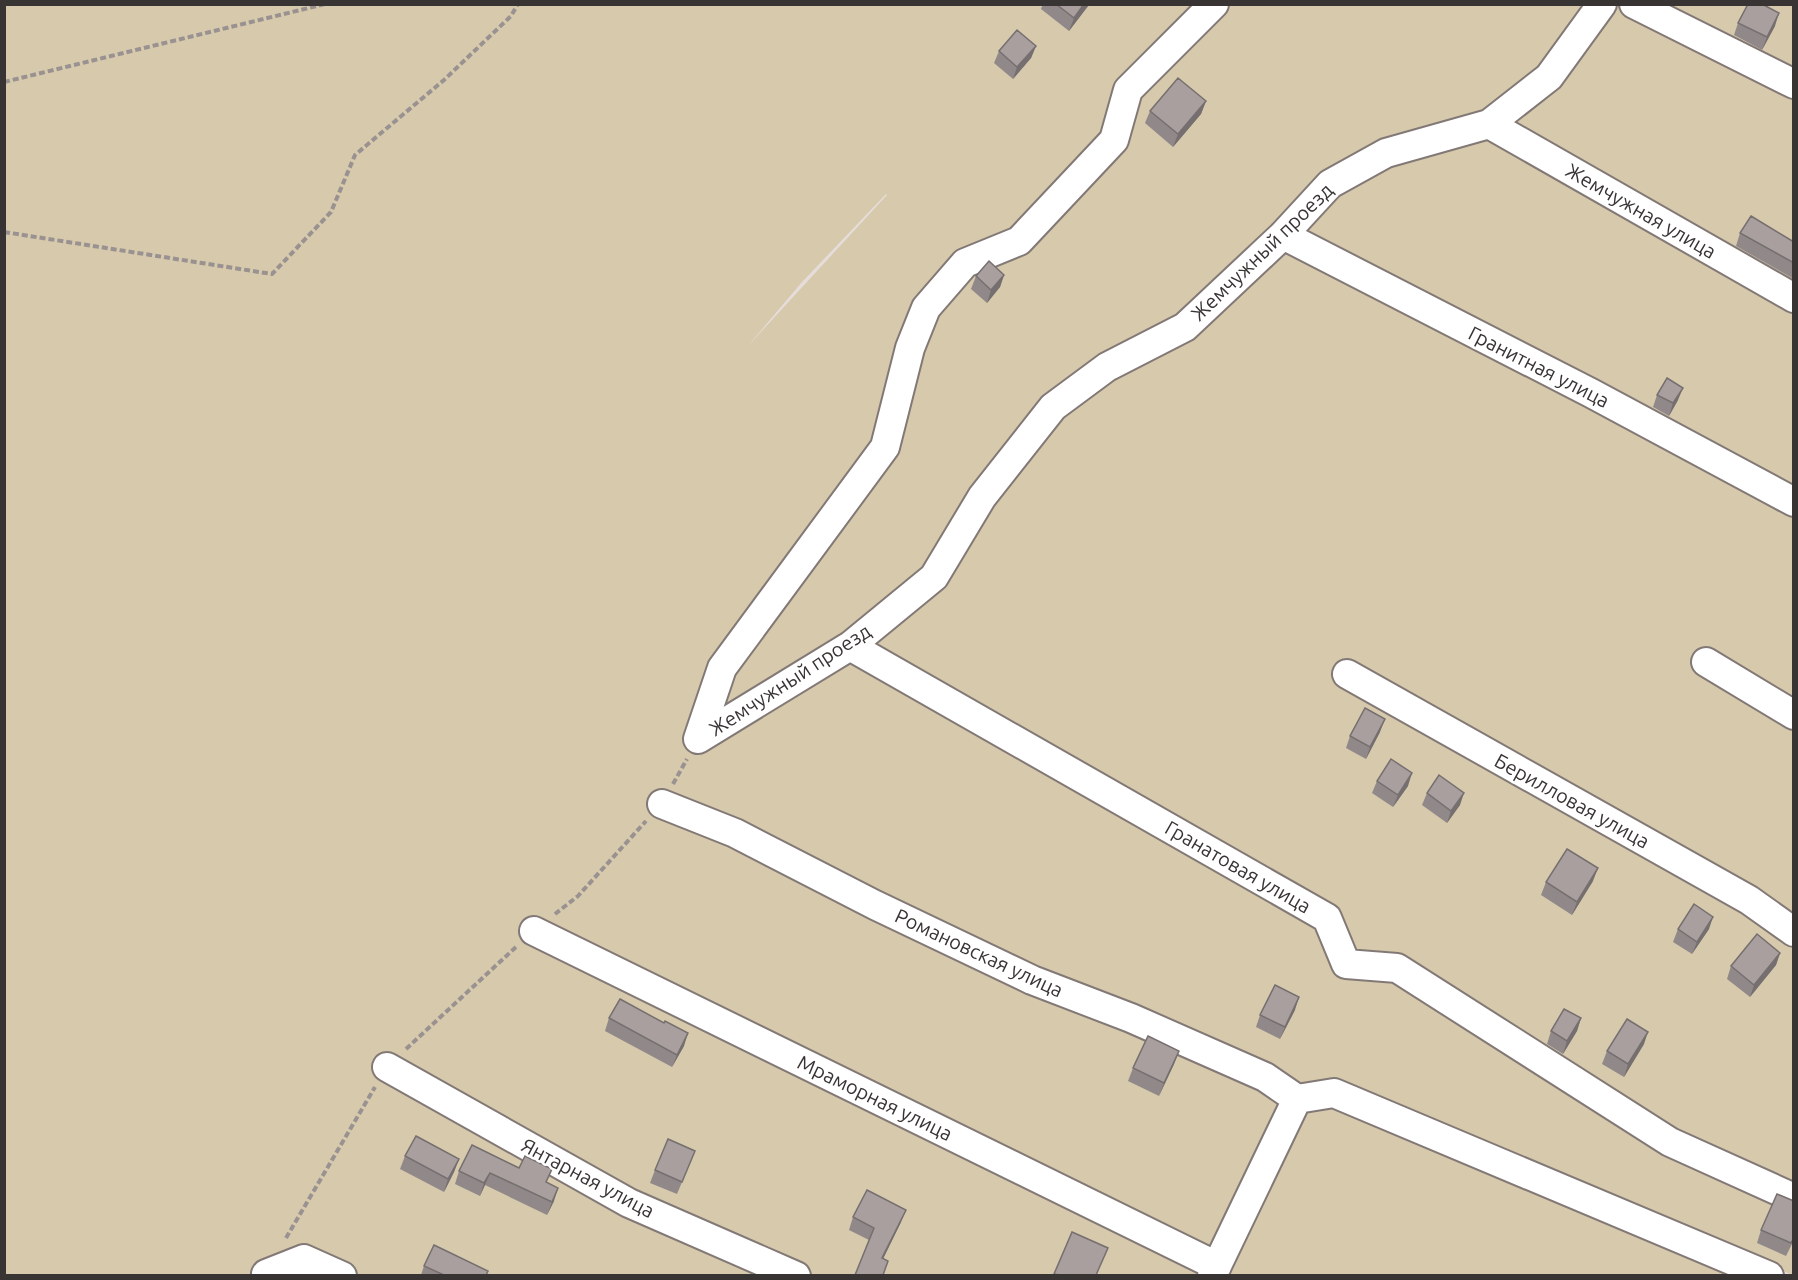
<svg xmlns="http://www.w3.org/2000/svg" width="1798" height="1280" font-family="Ubuntu,sans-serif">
	<rect width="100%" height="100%" fill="#e6dcd9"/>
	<path fill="#d6c9ac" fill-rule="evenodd" d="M4,5H1793V1275L1362,1101L1771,1275H5ZM886,194L887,195L747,347L802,282Z"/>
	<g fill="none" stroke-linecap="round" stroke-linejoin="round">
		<defs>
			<path id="minor" d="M1634,4L1794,84
				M1489,124L1794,298
				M1283,235L1591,393L1794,502
				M850,646L1327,918L1346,964L1397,968L1670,1142L1794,1198
				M1706,662L1794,715
				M1347,674L1749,900L1794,932
				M698,739L850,646L934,577L982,497L1053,407L1107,367L1185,327L1283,235L1330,184L1386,153L1489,124L1549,77L1602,4
				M698,739L722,668L885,447L910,348L926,308L965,263L1019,241L1114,140L1128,90L1214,4
				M662,804L735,833L875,905L1032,980L1131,1018L1265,1077L1297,1099
				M534,931L1217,1266
				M387,1067L629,1203L796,1276
				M266,1274L304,1259L342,1276
				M1212,1276L1297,1099L1334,1093L1769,1276"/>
		</defs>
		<use href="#minor" stroke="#827976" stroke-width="32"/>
		<path stroke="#9a9290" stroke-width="4" stroke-dasharray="6 3" stroke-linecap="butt" d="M4,82L325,4
			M4,232L272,274L331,212L355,155L444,80L511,16L518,4
			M673,784L687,759
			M555,914L578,896L646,821
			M406,1049L517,946
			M286,1238L375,1087"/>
		<use href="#minor" stroke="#fff" stroke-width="28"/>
	</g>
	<path fill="#918989" d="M1043,4H1089L1069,31L1041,9Z
		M1738,23L1775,26L1762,50L1734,35Z
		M1036,46L1031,58L1013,79L994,63L999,51Z
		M1206,101L1201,114L1173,147L1145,123L1150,111Z
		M1740,233L1794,242V279L1736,246Z
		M1004,275L1000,287L987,303L971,289L976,276Z
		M1657,395L1678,400L1669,416L1653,407Z
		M1380,732L1366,759L1346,748L1350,736Z
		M1377,781L1408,786L1393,807L1372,793Z
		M1427,793L1460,805L1447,823L1422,805Z
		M1593,881L1572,915L1541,895L1546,882Z
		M1678,929H1709L1692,954L1673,942Z
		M1780,953L1776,965L1750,997L1727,979L1731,966Z
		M1295,1010L1280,1039L1256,1027L1260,1015Z
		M609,1018L684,1046L672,1067L605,1031Z
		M1581,1018L1577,1031L1563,1054L1547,1044L1551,1031Z
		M1644,1044L1624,1077L1602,1064L1607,1051Z
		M1179,1051L1174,1064L1159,1096L1128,1081L1133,1068Z
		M472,1145L547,1183L554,1201L547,1215L485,1185L480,1196L455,1184L459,1171Z
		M695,1151L677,1194L650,1183L655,1170Z
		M405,1156L459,1159L454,1172L444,1192L400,1169Z
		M1794,1201V1240L1786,1256L1757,1243L1761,1230Z
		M853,1217L901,1222L883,1259V1275L869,1240L849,1230Z
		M424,1266L487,1275H421Z"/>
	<path fill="#766f6f" d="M1084,4L1089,5L1069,31L1074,18Z
		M1779,13L1775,26L1762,50L1767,37Z
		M1036,46L1031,58L1013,79L1017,67Z
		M1206,101L1201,114L1173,147L1178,134Z
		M1004,275L1000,287L987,303L991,290Z
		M1683,388L1678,400L1669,416L1673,403Z
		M1385,719L1380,732L1366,759L1370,747Z
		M1412,773L1408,786L1393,807L1398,795Z
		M1464,793L1460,805L1447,823L1451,811Z
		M1598,868L1593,881L1572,915L1577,902Z
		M1713,917L1709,929L1692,954L1697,942Z
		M1780,953L1776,965L1750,997L1754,985Z
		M1299,997L1295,1010L1280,1039L1285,1027Z
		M1581,1018L1577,1031L1563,1054L1567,1041Z
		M1648,1032L1644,1044L1624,1077L1628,1064Z
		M688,1033L684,1046L672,1067L677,1055Z
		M1179,1051L1174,1064L1159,1096L1164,1083Z
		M459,1159L454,1172L444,1192L448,1179Z
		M490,1173L485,1185L480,1196L484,1183Z
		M558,1188L554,1201L547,1215L552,1202Z
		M906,1210L901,1222L877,1271L882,1258Z"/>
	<path fill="#a99f9f" stroke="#766f6f" stroke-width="1.5" d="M1056,4H1084L1074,18Z
		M1748,4H1762L1779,13L1767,37L1738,23Z
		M1017,30L1036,46L1017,67L999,51Z
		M1178,78L1206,101L1178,134L1150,111Z
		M1751,216L1794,242V263L1740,233Z
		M989,261L1004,275L991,290L976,276Z
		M1667,378L1683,388L1673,403L1657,395Z
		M1365,708L1385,719L1370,747L1350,736Z
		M1391,759L1412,773L1398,795L1377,781Z
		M1439,775L1464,793L1451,811L1427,793Z
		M1567,849L1598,868L1577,902L1546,882Z
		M1694,904L1713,917L1697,942L1678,929Z
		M1757,934L1780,953L1754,985L1731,966Z
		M1275,985L1299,997L1285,1027L1260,1015Z
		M620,999L664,1023L665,1021L688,1033L677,1055L609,1018Z
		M1564,1009L1581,1018L1567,1041L1551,1031Z
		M1627,1019L1648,1032L1628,1064L1607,1051Z
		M1148,1036L1179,1051L1164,1083L1133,1068Z
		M416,1136L459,1159L448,1179L405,1156Z
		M668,1139L695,1151L682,1182L655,1170Z
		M472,1145L519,1168L525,1156L552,1169L546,1182L558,1188L552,1202L490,1173L484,1183L459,1171Z
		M867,1190L906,1210L882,1258L888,1261L883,1275H855L874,1228L853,1217Z
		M1777,1194L1794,1201V1238L1791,1243L1761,1230Z
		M1072,1232L1108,1248L1096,1275H1059L1054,1274Z
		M434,1245L488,1271L486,1275H444L424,1266Z"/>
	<g text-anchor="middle" stroke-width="5" stroke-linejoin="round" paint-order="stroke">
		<g font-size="20" fill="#383433" stroke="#fff">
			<text transform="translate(1641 211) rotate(30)" y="7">Жемчужная улица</text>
			<text transform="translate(1262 252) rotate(-44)" y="7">Жемчужный проезд</text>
			<text transform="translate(1539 367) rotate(27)" y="7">Гранитная улица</text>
			<text transform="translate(790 680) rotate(-33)" y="7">Жемчужный проезд</text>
			<text transform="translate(1572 801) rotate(29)" y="7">Берилловая улица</text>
			<text transform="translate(1238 867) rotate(30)" y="7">Гранатовая улица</text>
			<text transform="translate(979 953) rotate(25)" y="7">Романовская улица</text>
			<text transform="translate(875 1098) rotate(26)" y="7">Мраморная улица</text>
			<text transform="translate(588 1178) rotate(28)" y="7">Янтарная улица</text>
		</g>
	</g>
	<rect width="1798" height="1280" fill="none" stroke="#383433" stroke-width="12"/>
</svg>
